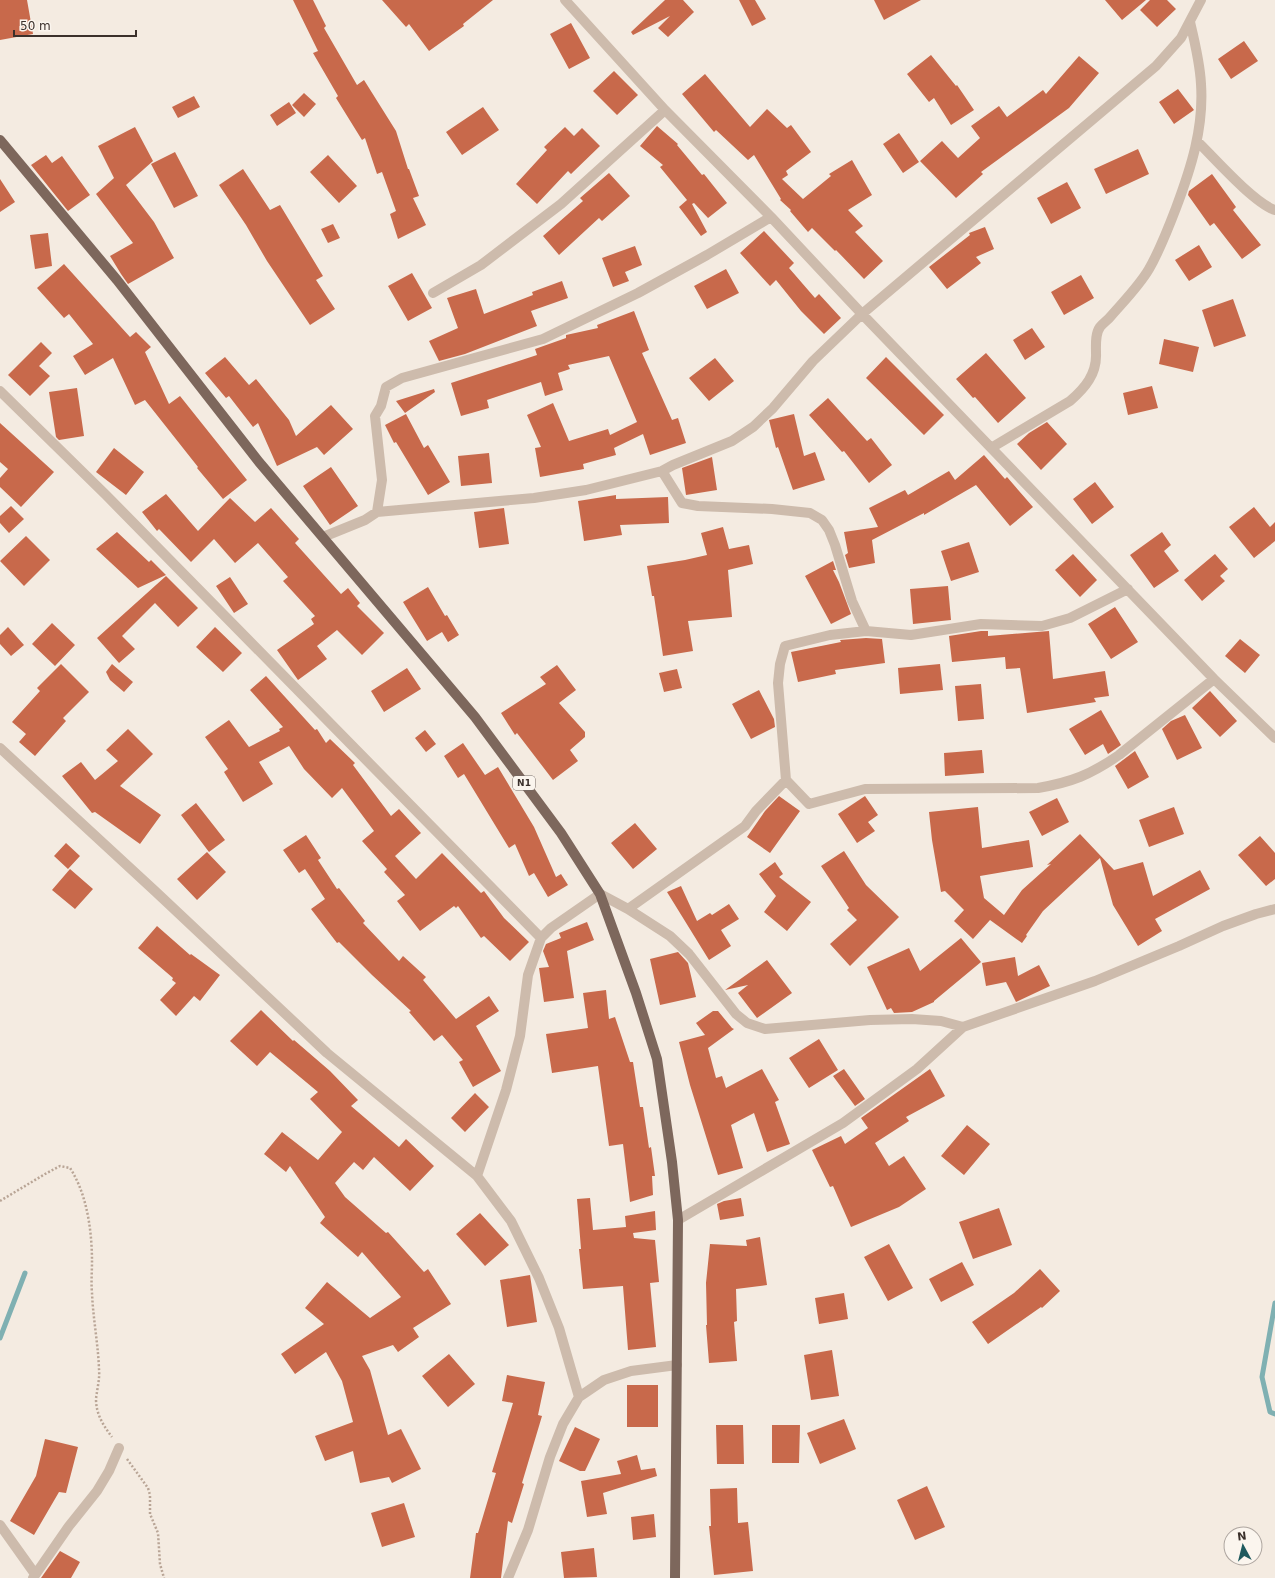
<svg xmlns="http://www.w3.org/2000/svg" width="1275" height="1578" font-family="'DejaVu Sans',sans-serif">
	<rect width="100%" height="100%" fill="#f4ebe1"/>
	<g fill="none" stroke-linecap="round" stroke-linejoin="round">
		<path stroke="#7fb0b2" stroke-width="5" d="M1275,1303L1262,1377L1270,1412L1275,1414
			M0,1338L25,1273"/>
	</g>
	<path fill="#c8694b" d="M0,0H27L33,34L0,40Z
		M293,0H313L326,26L324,28L357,85L364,80L396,131L408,169H409L419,196L413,198L426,225L398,239L390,214L396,211L382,172L377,174L365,138L362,140L336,98L338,96L313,53L318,51Z
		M382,0H493L463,24L464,26L429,51L409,24L406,27Z
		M665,0H683L694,12L668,37L658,28L670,16L633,35L631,32Z
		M739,0H755L766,19L752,26Z
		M874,0H921L884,20Z
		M1105,0H1146L1122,20Z
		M1150,0H1167L1176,9L1157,27L1140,10Z
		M571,23L590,58L569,69L550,34Z
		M1244,41L1258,61L1231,79L1218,59Z
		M931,55L956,86L957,85L974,110L951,125L934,98L929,102L907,74Z
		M1079,56L1099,73L1069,108L981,172L983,174L956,198L920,161L942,141L958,158L980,138L971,126L999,106L1007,117L1043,90L1046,94Z
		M614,71L638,95L617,115L593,91Z
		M705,74L750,127L767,109L787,128L791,125L811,152L786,171L788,175L782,179L803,199L831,176L829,174L852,160L872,195L848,210L863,226L855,232L883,261L864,279L836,250L835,251L812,228L808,232L790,211L791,210L780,200L781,199L754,155L748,160L716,130L714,132L682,94Z
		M1178,89L1194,110L1174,124L1159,102Z
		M304,93L316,104L304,117L292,105Z
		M194,96L200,107L178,118L172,107Z
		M289,102L296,113L277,126L270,115Z
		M483,107L499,130L462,155L446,132Z
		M657,126L678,144L677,145L702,175L704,174L727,203L708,218L694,203L692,204L707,232L701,236L679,207L687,200L660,167L663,165L640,146Z
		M135,127L153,161L126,185L154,222L174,258L128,284L121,274L110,256L133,243L96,194L114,178L98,146Z
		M565,127L574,136L582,128L600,146L571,174L568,171L537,204L516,184L547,150L544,147Z
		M899,133L919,162L903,173L883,144Z
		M1138,149L1149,174L1106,194L1094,169Z
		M175,152L198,196L174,208L151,164Z
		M46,155L52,163L62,156L90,195L68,211L31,165Z
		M328,155L357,186L339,203L310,172Z
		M243,169L270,210L280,205L323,276L316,280L335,309L310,325L267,261L246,225L219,185Z
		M609,173L630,196L602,221L599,218L559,255L543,236L583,201L580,198Z
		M1212,174L1236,207L1233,210L1261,245L1242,259L1214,223L1210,226L1188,195L1189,191Z
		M0,179L15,202L0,212Z
		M1067,182L1081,208L1051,224L1037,198Z
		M333,224L340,238L328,243L321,229Z
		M985,227L994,249L976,257L981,263L947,289L929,267L970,235L969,233Z
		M764,231L794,263L789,268L815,298L819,294L841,318L824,334L801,311L776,280L770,286L740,253Z
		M48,233L52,266L35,269L30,235Z
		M1199,245L1212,267L1189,281L1175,260Z
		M635,246L642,265L625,272L629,281L613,287L602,258Z
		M64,264L130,337L136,332L151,347L145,352L169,404L180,396L247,480L223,499L197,468L198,467L145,400L135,405L113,358L85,375L73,356L93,344L69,314L64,318L37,288Z
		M726,269L739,293L707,309L694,286Z
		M412,273L432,308L408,321L388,286Z
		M1081,275L1094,298L1064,315L1051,292Z
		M562,281L568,298L531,311L537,326L465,354L439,361L429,341L458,328L447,298L476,289L484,314L533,295L532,292Z
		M1233,299L1246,336L1214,347L1202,310Z
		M634,311L649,350L642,353L672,420L678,418L686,443L650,455L643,434L614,448L616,455L583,464L584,469L540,477L535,448L541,447L527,415L553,403L569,441L608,429L610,435L637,422L609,356L568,365L570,369L558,373L563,390L545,396L541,382L487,400L489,408L461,416L451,383L537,355L535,349L566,338V335L598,328L597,325Z
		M1032,328L1045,347L1025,360L1013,340Z
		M1164,339L1199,347L1193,372L1159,364Z
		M41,342L52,353L39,366L50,376L30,396L8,375Z
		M986,353L1026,398L998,423L975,397L973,398L956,379Z
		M225,357L249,385L256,379L289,420L296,436L331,405L353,429L324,455L317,447L277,466L258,423L253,427L229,396L226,398L205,373Z
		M886,357L944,415L924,435L866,378Z
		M715,358L734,381L709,401L689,378Z
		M1152,386L1158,408L1128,415L1123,393Z
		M77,388L84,436L59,440L56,437L49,392Z
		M434,389L435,392L405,413L396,401Z
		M828,398L867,441L871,438L892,465L869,483L844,451L842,452L809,415Z
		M406,414L424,448L428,445L450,482L428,495L396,442L394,443L385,425Z
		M794,414L804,456L815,452L825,480L793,490L778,447L776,448L769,420Z
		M1047,422L1067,444L1041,470L1017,444L1029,433Z
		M0,423L54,472L21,507L0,487V478L8,469L0,462Z
		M114,448L144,472L126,495L96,472Z
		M489,453L492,483L461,486L458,456Z
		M984,455L1005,479L1007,477L1033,507L1010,526L976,485L924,515V513L872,540L875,563L849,568L845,555L848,553L844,532L878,527L869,508L905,490L908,495L949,471L955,480Z
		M712,457L717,490L686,495L682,468Z
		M331,467L358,506L330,525L303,486Z
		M1095,482L1114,507L1092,524L1073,499Z
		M166,494L198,531L230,498L255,522L271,508L299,539L295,543L341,594L348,588L360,603L357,606L384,633L362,655L337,630L317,646L327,659L298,680L277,650L314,624L311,619L315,616L283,581L288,577L258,543L235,563L214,539L191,562L159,529L157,531L142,512Z
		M616,495V499L668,497L669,523L620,525L622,535L584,541L578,501Z
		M11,506L24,519L9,533L0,523V516Z
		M1254,507L1270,527L1275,522V541L1254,558L1229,527Z
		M504,508L509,544L479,548L474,512Z
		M723,527L729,549L749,545L753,564L728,570L732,617L688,621L693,651L663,656L654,596H652L647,566L685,560L707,555L701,533Z
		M117,532L149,562L151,560L166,575L138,588L96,549Z
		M1162,532L1171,545L1164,551L1179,571L1154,588L1130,555Z
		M26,536L50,560L24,586L0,561Z
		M969,542L979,572L951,581L941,551Z
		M1073,554L1097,580L1080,597L1055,570Z
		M1215,554L1228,569L1220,576L1225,581L1202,601L1184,580Z
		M833,561L836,570H833L839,582L851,614L831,624L805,576Z
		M166,576L198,608L178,627L155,603L122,636L135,649L119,663L97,638Z
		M230,577L248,604L234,613L216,586Z
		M948,586L951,620L913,624L910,589Z
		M428,587L445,616L447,615L459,635L448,642L442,632L427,641L403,602Z
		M1115,607L1138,642L1111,659L1088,624Z
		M52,623L75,645L55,666L32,644Z
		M8,627L24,645L11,656L0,644V635Z
		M215,627L242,653L223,672L196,647Z
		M981,631H988V636L1049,631L1053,679L1105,671L1109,696L1094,698L1096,702L1027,713L1020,668L1006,669L1005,657L952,662L949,636Z
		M866,638L882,639L885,663L835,670L836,674L798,682L791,652L841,642L840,640Z
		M1240,639L1260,655L1245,673L1225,656Z
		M61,664L89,692L63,718L66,721L35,756L19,742L26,734L12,722L40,691L37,688Z
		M112,664L133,682L124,692L110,680L106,672Z
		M940,664L943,690L900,694L898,668Z
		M557,665L576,690L559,703L585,732V737L570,750L578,761L553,780L517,733L515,735L501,713L546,684L540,677Z
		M407,668L421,689L384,712L371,691Z
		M677,669L682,688L664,692L659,673Z
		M266,676L315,730L317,729L326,743L330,739L355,763L353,765L391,816L399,809L421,833L395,856L416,879L442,853L481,893L484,891L504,918L529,942L510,961L484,936L481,938L458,906L456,908L454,906L420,931L397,901L405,895L384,872L387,869L362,841L374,831L342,788L332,798L304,769L289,746L259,762L273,784L243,802L224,772L228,769L205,737L229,720L249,747L280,731L279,729L283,727L250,690Z
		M981,684L984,719L958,721L955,686Z
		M759,690L774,719L775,727L751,739L732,704Z
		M1210,691L1237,721L1220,737L1192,708Z
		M1101,710L1121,745L1108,754L1103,744L1085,755L1069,729Z
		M1185,715L1202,748L1177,760L1162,729L1171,721Z
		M128,729L153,754L120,786L161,815L140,844L95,812L92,813L62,776L81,762L95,780L118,761L106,750Z
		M425,730L436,744L426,752L415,738Z
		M463,743L485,775L498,767L534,827L556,877L561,874L568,885L548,897L534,873L529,876L515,844L509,848L464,774L458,778L444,756Z
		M982,750L984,773L945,776L944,753Z
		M1135,751L1149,777L1128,789L1115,766Z
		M779,796L800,811L770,853L747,837L765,811Z
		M865,796L878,815L868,822L875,831L857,843L838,814Z
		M1057,798L1069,822L1042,836L1029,812Z
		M196,803L225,840L209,852L181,815Z
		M978,807L982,848L1029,840L1033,867L980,876L984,898L1004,915L1022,890L1051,864L1047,865L1080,834L1114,870L1143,862L1153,896L1200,870L1210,889L1155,919L1162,931L1138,946L1113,905L1100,858L1043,911L1026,935L1027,936L1022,943L990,920L973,939L954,921L964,910L945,891L941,892L932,840L929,812Z
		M1174,807L1184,834L1149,847L1139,820Z
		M635,823L657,849L633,869L611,843Z
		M306,835L321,858L318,860L337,889L339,888L365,921L363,923L399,961L403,956L426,977L423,980L456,1019L489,996L499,1011L476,1026L501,1071L473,1087L459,1062L463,1060L442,1035L434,1041L409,1012L411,1011L372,975L339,942L337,943L311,909L325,899L305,869L299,873L283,850Z
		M1260,836L1275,853V879L1266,886L1238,855Z
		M66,843L80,856L68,869L54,856Z
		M844,851L866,885L899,917L850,966L830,944L857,920L847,910L849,908L821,866Z
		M207,852L226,872L197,900L177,879Z
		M775,862L783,874L779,877L811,902L787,931L764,912L776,896L759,874Z
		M70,869L93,889L75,909L52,890Z
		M681,886L697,921L710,913L712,915L729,904L739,919L721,930L731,946L709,960L667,892Z
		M587,922L594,940L567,951L574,998L544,1002L539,968L549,967L543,951L546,944L561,938L559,933Z
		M157,926L190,955L191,954L220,975L200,1001L194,996L176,1016L160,1000L176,983L172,980L173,978L138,948Z
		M961,938L981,962L934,1001V1002L912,1012L894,1013L891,1008L887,1010L867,967L909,948L920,971Z
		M678,952L688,963L696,997L660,1005L650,959Z
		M1015,957L1018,976L1039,965L1050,986L1016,1002L1006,982L986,986L982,963Z
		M767,960L792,993L757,1018L738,993L748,985L725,990Z
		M606,990L609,1019L615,1017L630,1062H633L640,1107H643L649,1148L651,1147L655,1176H652L653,1195L630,1202L623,1144L609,1146L598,1066L552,1073L546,1034L588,1028L583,993Z
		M261,1010L293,1041L294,1040L330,1071L358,1100L351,1106L399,1147L406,1139L434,1166L410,1191L374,1157L363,1170L354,1162L335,1183L345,1197L386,1233L388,1232L424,1272L428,1269L451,1304L413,1328L419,1337L398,1352L393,1345L362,1356L370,1370L388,1435L401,1429L421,1469L392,1483L389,1477L360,1483L353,1451L325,1461L315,1436L353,1422L342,1381L326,1352L295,1374L281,1354L324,1324L305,1308L327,1282L370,1318L401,1297L362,1252L358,1257L320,1223L325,1217L290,1166L286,1172L264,1154L282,1132L318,1160L342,1132L310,1099L318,1092L270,1052L257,1066L230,1041Z
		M713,1011H718L732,1028L734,1029L708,1048L716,1078L722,1076L726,1088L762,1069L779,1100L775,1102L790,1144L767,1152L754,1113L731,1125L743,1168L718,1175L690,1085L679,1042L705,1035L696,1023Z
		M819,1039L838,1070L809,1088L789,1058Z
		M844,1069L865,1099L855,1106L833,1076Z
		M930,1069L945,1096L906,1117L909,1121L875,1143L889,1166L904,1156L926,1189L899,1207L851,1227L833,1186L830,1187L812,1150L841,1136L845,1144L868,1128L861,1118Z
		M475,1093L489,1107L465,1132L451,1118Z
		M967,1125L990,1144L964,1175L941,1156Z
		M590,1198L593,1230L626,1227L625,1216L655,1211L656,1230L633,1233L634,1238L655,1240L659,1282L650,1283L656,1347L628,1350L623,1286L583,1289L579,1249H581L577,1199Z
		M741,1198L744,1216L720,1220L717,1204L724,1201Z
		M999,1208L1012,1245L973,1259L959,1222Z
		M480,1213L509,1245L485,1266L456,1234Z
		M760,1237L767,1285L736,1289L737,1321L734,1322L737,1361L709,1363L706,1325H707L706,1283L710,1244L747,1246L746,1240Z
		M889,1244L913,1288L888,1301L864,1257Z
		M962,1262L974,1285L941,1302L929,1279Z
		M1040,1269L1060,1291L1042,1308L1041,1307L988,1344L972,1322L1014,1293Z
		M530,1275L537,1322L507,1327L500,1280Z
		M844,1293L848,1319L819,1324L815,1298Z
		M832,1350L839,1396L811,1400L804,1355Z
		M449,1354L475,1384L448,1407L422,1376Z
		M507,1375L545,1382L538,1415L542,1416L522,1483L524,1484L512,1523L508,1521L501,1578H470L476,1533H478L496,1473L492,1472L513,1403L502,1401Z
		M627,1385H658V1427H627Z
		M844,1419L856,1449L820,1464L807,1433Z
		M716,1425H743L744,1464H717Z
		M772,1425H800L799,1463H772Z
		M575,1427L600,1439L585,1471H580L559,1461Z
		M45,1439L78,1447L66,1493L59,1492L34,1535L10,1521L36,1476Z
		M637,1455L641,1470L655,1468L657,1476L603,1493L607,1514L587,1517L581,1481L621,1474L617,1461Z
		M927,1486L945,1527L915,1540L897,1500Z
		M737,1488L738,1523L748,1522L753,1571L714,1575L709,1526H711L710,1489Z
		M404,1503L415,1537L382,1547L371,1513Z
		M654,1514L656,1537L633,1540L631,1517Z
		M594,1548L597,1577L564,1578L561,1552Z
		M60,1551L80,1562L71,1578H41Z"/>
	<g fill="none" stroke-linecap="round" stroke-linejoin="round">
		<path stroke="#b9a596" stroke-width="2.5" stroke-dasharray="2 2" stroke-linecap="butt" d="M0,1201L45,1174L60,1166L70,1168C87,1194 92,1231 92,1262C92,1272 91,1282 92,1293C93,1318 98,1343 99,1369C100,1379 97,1389 96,1399C96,1414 103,1425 112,1437
			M127,1459L148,1488L150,1495V1514L158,1533L160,1564L164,1578"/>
		<path stroke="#cdbbac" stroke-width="10" d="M565,0L665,110L771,217L862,314L1214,679L1275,738
			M1198,142C1215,159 1254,203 1275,210
			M433,293L481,265L561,204L665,110
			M0,391L106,495L541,938
			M991,448L1070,401C1085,388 1097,374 1096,353C1096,345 1095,334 1100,327C1103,323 1108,320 1111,316C1124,301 1139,286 1149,269C1160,250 1168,229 1176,208C1191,168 1204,128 1201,84C1200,63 1195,43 1190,22
			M662,471L682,503L698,506L772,509L810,513L822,520L829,530L835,545L852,601L866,631L830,635L785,646L780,664L778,683L786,780
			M377,512L534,498L586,490L662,471L673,465L732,441L753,427L773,408L813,361L862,314L1156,66L1181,38L1201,0
			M323,537L365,520L377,512L382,480L375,416L381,406L386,387L402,378L543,339L638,293L707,255L771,217
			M866,631L911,635L981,624L1042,626L1070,618L1128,589
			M0,748L156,892L327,1053L477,1176L511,1221L539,1278L559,1328L579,1397
			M628,909L745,826L756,811L786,780L809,804L865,789L1038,788C1072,782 1090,775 1119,755L1214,679
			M477,1176L506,1090L520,1036L528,975L541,938L551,928L600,894L628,909L670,936L689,954L736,1014L747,1023L765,1029L870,1020L912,1019L941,1021L963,1027
			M678,1220L843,1123L917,1069L963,1027L1095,981L1179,946L1223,926L1256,914L1275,909
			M0,1525L35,1574
			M33,1578L69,1526L97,1491L109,1471L119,1448
			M508,1578L528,1530L550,1457L563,1424L579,1397L604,1380L631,1371L677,1365"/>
		<path stroke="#7d675c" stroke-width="10" d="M0,140L117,280L259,462L475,717L561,833L600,894L636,993L657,1059L672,1162L678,1220L675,1578"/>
	</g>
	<g text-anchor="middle" stroke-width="3.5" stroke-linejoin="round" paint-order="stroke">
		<rect fill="#fbf5ee" stroke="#756b66" stroke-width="1" x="513" y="776" width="22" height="14" rx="3"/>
		<g font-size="9" font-weight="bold" fill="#3b302b">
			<text x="524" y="786">N1</text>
		</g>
	</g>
	<g transform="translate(1243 1546) rotate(353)"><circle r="19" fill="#fbf5ee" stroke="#aea6a0"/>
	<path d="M0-3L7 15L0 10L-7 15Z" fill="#1f5a5e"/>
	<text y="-6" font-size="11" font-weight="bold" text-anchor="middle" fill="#3b302b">N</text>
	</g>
	<path d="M14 30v6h122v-6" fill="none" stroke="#3b302b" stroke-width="2"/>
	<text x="20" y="30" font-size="12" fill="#3b302b" stroke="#fbf5ee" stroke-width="3" paint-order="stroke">50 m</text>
</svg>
